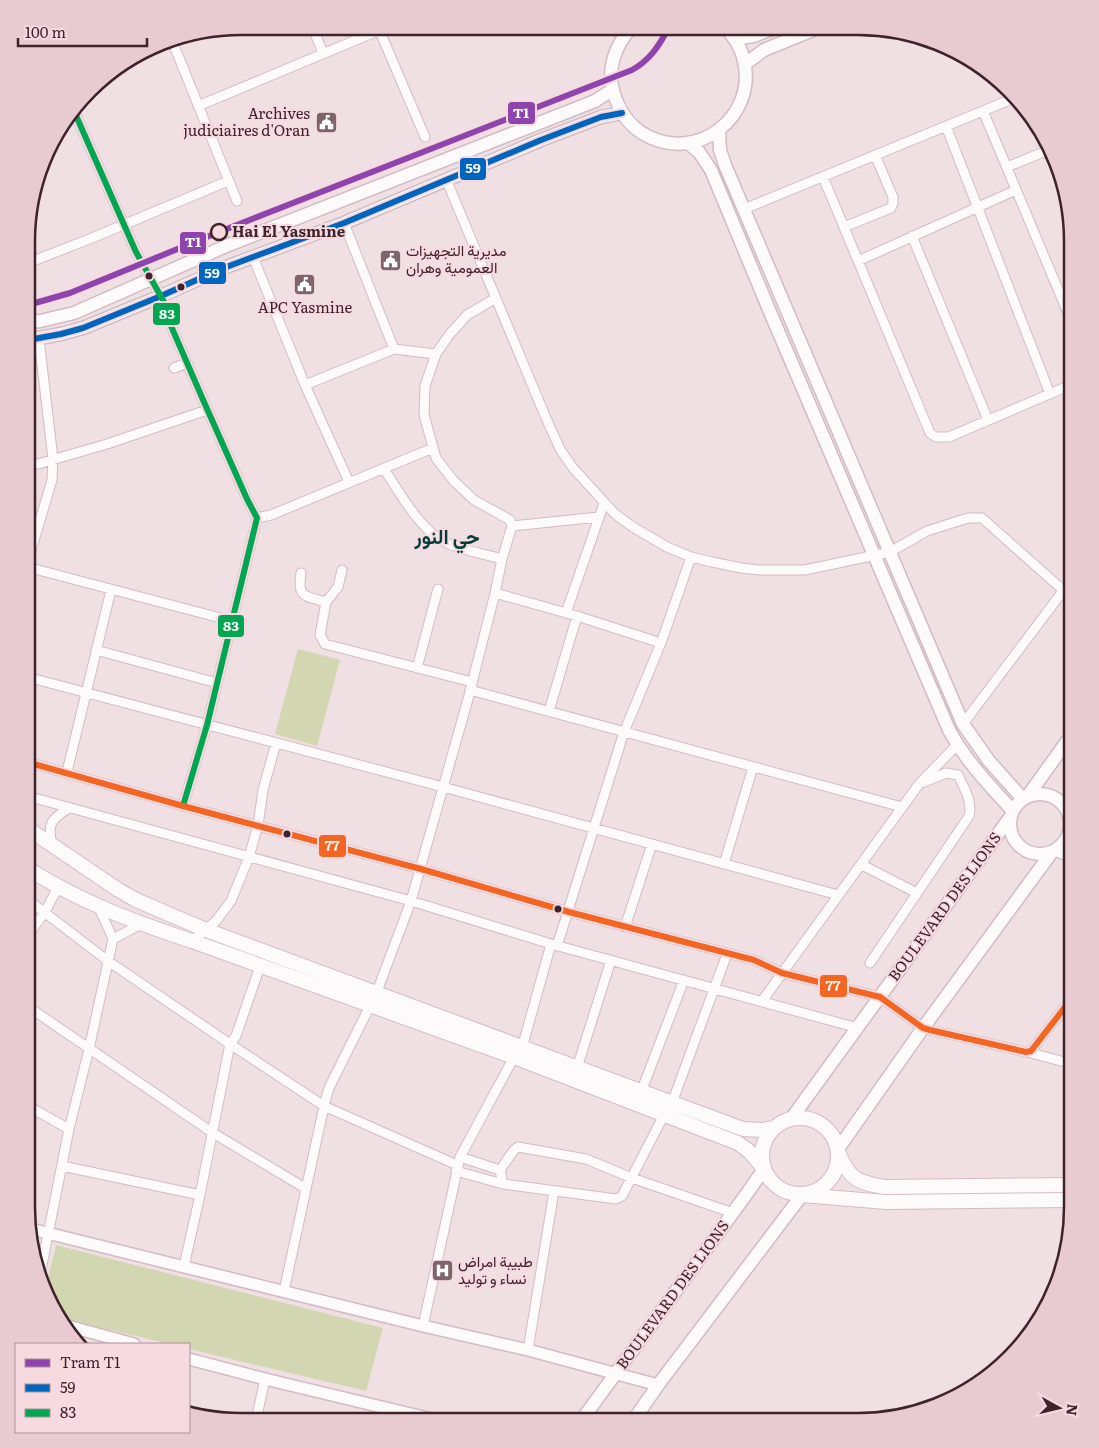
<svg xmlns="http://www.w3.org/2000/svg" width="1099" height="1448" font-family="Literata,Vazirmatn,serif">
	<rect width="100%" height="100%" fill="#f0e0e4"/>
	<path fill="#d2d7b1" d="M298,649L340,660L317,746L275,734Z
		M56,1245L383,1328L366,1391L189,1349V1344H170L59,1318L49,1302L45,1289Z"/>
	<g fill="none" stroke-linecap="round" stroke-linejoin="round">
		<defs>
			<path id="minor" d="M312,26L323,53
				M378,27L425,137
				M171,38L237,201
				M198,106L380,30
				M74,111L136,252L164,302L168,319L204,402L247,499L257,518L207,725L183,806
				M983,111L1073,325
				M946,126L1050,394
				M1007,167L1051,149
				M823,177L930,433L936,437H949L1073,384
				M446,179L546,418L560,449L573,468L615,514L633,527L667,547L691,557L712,562L741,568L759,570H805L890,552L927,531L968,518H982L1073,599
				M744,209L1012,99
				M344,223L394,349
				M844,227L891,208L893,203V197L875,155
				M912,236L988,420
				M28,244L33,261
				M253,257L305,385L349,482
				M858,261L1016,190
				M28,263L92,238L228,181
				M174,368L187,363
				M305,385L394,349L436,354
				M28,464H38L107,444L207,410
				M384,469C400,493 422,534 449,544C466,551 484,554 502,559
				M257,518L271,515L433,448
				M512,526L599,517
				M27,564L52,480L53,459L39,339
				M27,567L232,621
				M301,573C297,598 305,596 326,602L320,635L325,644L472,682
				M495,593L577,616L661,643
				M326,602L338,587L342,570
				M566,613L604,503
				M96,650L217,683
				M417,668L438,589
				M27,677L443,787L838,895
				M470,690L902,807
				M549,711L577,616
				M963,724L1063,591
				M27,762L183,806L421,869L569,912L754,960L782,973L880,997L923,1028L930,1030L1026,1052L1031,1051L1072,998
				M67,772L111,590
				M27,796L411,901L551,944L858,1028
				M52,845C47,824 51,819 69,808
				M724,864L753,767
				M862,865L917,893
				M27,899L108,961L230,1044L324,1106L457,1165
				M99,908L113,939L141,924
				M625,927L652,844
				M27,936L45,912L58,887
				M192,941L216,921L231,901L249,857L258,825L263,790L276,743
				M557,946L624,732L661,643L691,557
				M870,963L969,816C973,802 964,788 958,775L946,773L924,782
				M762,1001L919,784L957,745
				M27,1006L213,1133L305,1188
				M522,1048L551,944
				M1027,1052L1072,1064
				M577,1068L611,960
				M641,1092L684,980
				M26,1105L69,1129
				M460,1157L514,1057
				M62,1166L200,1195
				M500,1170L503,1184L616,1199L622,1196L664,1115L672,1103L727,954
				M456,1171L503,1184
				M184,1266L200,1195L230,1044L236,1036L260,966
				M41,1270L69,1129L89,1049L113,939
				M284,1291L324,1106L329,1088L376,994L411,901L468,699L495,593L502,559L512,526L510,520L474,500L453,480L436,458L424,415L425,386L436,354L449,335L467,315L496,298
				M423,1326L460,1157L500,1170L514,1150L518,1147L586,1159L632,1178L733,1213
				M528,1350L554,1191
				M256,1420L265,1379"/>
			<path id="tertiary" d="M31,1229L423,1326L528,1350L658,1385
				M64,1325L134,1344
				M189,1359L265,1379L440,1421"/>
			<path id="secondary" d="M632,27C615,45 606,70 614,94C619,110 628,124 642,133C695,166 760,117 743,57C740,45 733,37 726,28
				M735,39L753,36L775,28
				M745,64L764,50L818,28
				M719,130L720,150L725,165L963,724L989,761L1023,799
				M688,143L699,152L711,170L770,312L949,730C965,760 990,786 1013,811
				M28,322L40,321L74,313L226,246L595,101L612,90
				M28,340L61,334L83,328L161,296L221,269L344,223L541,140L601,117L622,113
				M1010 824a30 30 0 1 1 60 0a30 30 0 1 1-60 0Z
				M1027,797L1073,733
				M1057,850L1072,857
				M791,1119L1011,816
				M838,1149L923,1028L1052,852
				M581,1421L748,1192L764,1169
				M633,1421L658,1385L802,1195"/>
			<path id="primary" d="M27,828L117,889L136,900L206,930L743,1129L763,1130L774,1128
				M27,868C78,901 134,922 192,941L514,1057L738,1143L750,1152L764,1169
				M762 1156a38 38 0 1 1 76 0a38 38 0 1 1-76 0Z
				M839,1154C850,1180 857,1182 884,1187L1072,1185
				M802,1195L886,1202L1072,1200"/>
		</defs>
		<use href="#minor" stroke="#d2bcc1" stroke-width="11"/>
		<use href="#tertiary" stroke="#d2bcc1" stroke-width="14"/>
		<use href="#secondary" stroke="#d2bcc1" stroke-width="15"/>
		<use href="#primary" stroke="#d2bcc1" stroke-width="16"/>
		<use href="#minor" stroke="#fdfafb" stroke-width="9"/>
		<use href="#tertiary" stroke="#fdfafb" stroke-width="11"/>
		<use href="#secondary" stroke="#fdfafb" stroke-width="12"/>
		<use href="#primary" stroke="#fdfafb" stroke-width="14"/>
		<defs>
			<path id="bus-1" d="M28,340L61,334L83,328L161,296L221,269L344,223L541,140L601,117L622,113"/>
			<path id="bus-2" d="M74,111L136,252L164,302L168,319L204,402L247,499L257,518L207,725L183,806"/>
			<path id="bus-3" d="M27,762L183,806L421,869L569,912L754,960L782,973L880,997L923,1028L930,1030L1026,1052L1031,1051L1072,998"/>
		</defs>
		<use href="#bus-1" stroke="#f7d9e0" stroke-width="10"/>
		<use href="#bus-2" stroke="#f7d9e0" stroke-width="10"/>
		<use href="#bus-3" stroke="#f7d9e0" stroke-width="10"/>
		<use href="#bus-1" stroke="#0065bd" stroke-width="6"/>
		<use href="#bus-2" stroke="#00a651" stroke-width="6"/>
		<use href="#bus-3" stroke="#f26522" stroke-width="6"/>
		<defs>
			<path id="tram-1" d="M28,305L70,293L219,232L632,70C650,60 659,46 669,27"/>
		</defs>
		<use href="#tram-1" stroke="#f7d9e0" stroke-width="10"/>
		<use href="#tram-1" stroke="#8e44ad" stroke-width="6"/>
	</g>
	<defs>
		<symbol id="civic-square" viewBox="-11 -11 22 22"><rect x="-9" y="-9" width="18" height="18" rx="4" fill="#7c656b" stroke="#f7d9e0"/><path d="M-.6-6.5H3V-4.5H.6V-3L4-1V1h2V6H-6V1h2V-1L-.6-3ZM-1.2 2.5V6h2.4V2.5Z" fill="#fff"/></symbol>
		<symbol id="hospital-square" viewBox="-11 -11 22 22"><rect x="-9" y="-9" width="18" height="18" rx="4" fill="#7c656b" stroke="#f7d9e0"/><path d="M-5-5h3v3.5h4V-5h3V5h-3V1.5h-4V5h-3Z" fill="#fff"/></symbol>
	</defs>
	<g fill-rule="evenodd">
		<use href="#civic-square" x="314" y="110" width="25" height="25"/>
		<use href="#civic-square" x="378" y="248" width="25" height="25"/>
		<use href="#civic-square" x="292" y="272" width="25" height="25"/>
		<use href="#hospital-square" x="430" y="1258" width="25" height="25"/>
	</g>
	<circle fill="#f7d9e0" stroke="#3e232a" stroke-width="2.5" cx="219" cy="232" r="8"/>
	<g fill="#3e232a" stroke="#f7d9e0" stroke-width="2">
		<circle cx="149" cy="276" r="4.5"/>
		<circle cx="181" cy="287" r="4.5"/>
		<circle cx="287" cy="834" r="4.5"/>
		<circle cx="558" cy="909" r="4.5"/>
	</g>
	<g text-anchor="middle" stroke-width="4" stroke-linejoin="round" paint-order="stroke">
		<g font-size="15" fill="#3e232a" stroke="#f7d9e0" text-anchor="start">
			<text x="310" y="119" text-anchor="end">Archives<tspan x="310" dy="17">judiciaires d'Oran</tspan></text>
			<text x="406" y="256">مديرية التجهيزات<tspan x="406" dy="17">العمومية وهران</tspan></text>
			<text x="305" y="313" text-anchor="middle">APC Yasmine</text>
			<text x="458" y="1267">طبيبة امراض<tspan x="458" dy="17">نساء و توليد</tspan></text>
		</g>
		<g font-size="15" font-weight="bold" fill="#3e232a" stroke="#f7d9e0" text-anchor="start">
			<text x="232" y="237">Hai El Yasmine</text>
		</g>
		<g font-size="15" fill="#3e232a" stroke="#f7d9e0">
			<text transform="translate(945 907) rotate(-54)" y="5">BOULEVARD DES LIONS</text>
			<text transform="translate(673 1295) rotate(-54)" y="5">BOULEVARD DES LIONS</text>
		</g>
		<g font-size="20" font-weight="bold" fill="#003f38" stroke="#f7d9e0">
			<text x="447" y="544">حي النور</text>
		</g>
	</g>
	<path d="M0 0H1099V1448H0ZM241 35H858A206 206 0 0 1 1064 241V1207A206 206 0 0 1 858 1413H241A206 206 0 0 1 35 1207V241A206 206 0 0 1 241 35Z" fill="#e8cad1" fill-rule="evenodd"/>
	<path fill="none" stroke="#3e232a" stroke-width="2.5" d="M241 35H858A206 206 0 0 1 1064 241V1207A206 206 0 0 1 858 1413H241A206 206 0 0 1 35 1207V241A206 206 0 0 1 241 35Z"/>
	<g stroke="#f7d9e0" stroke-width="2">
		<rect x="507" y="101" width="29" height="24" rx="5" fill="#8e44ad"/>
		<rect x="459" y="157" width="28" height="24" rx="5" fill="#0065bd"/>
		<rect x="179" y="231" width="28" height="24" rx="5" fill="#8e44ad"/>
		<rect x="198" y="261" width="29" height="24" rx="5" fill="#0065bd"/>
		<rect x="152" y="302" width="29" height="24" rx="5" fill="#00a651"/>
		<rect x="217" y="614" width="28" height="24" rx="5" fill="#00a651"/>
		<rect x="318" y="834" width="29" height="24" rx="5" fill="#f26522"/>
		<rect x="819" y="974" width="29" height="24" rx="5" fill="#f26522"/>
	</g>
	<g font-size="14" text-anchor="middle" font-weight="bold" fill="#fff">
		<text x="521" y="118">T1</text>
		<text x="473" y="173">59</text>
		<text x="193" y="247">T1</text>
		<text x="212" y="278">59</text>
		<text x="167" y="319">83</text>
		<text x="231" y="631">83</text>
		<text x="332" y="850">77</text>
		<text x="833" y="990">77</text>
	</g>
	<rect x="15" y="1343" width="175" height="90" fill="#f7d9e0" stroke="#ad9097"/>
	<rect x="25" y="1359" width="25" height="8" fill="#8e44ad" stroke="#ad9097"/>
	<text x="60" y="1368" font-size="15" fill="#3e232a">Tram T1</text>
	<rect x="25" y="1384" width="25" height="8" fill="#0065bd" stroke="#ad9097"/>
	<text x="60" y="1393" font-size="15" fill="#3e232a">59</text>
	<rect x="25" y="1409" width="25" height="8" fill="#00a651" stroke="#ad9097"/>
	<text x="60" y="1418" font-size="15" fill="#3e232a">83</text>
	<g transform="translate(1059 1408) rotate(98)" stroke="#f7d9e0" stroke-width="4" paint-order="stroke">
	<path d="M0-4L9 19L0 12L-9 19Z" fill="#3e232a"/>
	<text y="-8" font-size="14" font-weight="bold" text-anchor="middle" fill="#3e232a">N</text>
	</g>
	<path d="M18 38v8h129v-8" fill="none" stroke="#3e232a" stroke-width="2.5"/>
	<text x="25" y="38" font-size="15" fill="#3e232a" stroke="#f7d9e0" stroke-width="4" paint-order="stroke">100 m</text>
</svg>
